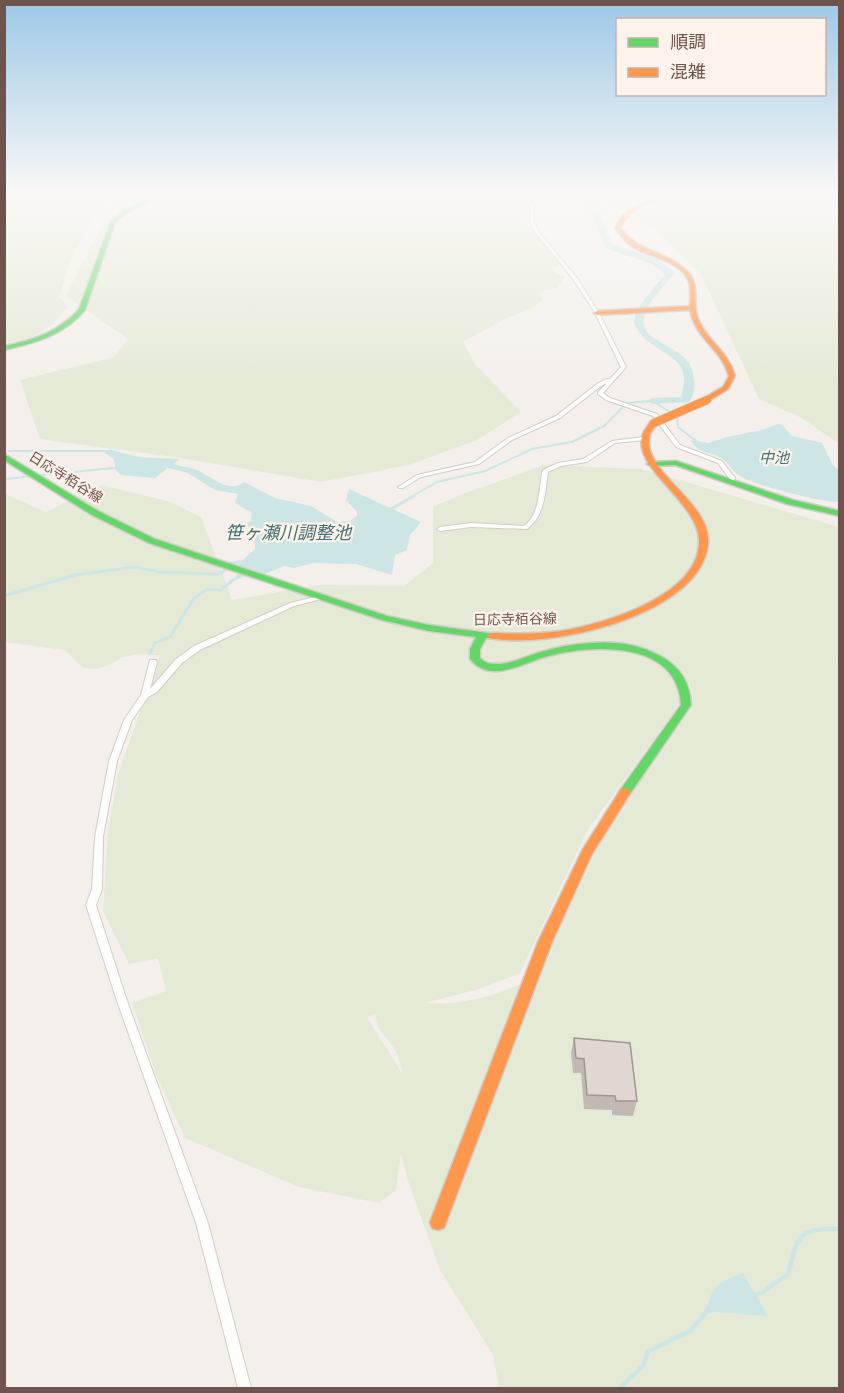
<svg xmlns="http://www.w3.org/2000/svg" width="844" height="1393" font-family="Roboto,'Noto Sans JP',sans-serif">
	<rect width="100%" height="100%" fill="#f4efea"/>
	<path fill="#e4ead6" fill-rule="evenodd" d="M4,194H137L127,200L143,196L144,194H531L536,198L528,207L513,214L533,230L559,265L554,268L556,273L565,276L558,288L546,289L539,294L543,299L533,308L505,319L463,342L475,364L521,412L477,440L409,465L321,482L181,458L40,439L20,380L114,357L128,339L66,296L112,204L126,200L114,198L91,222L72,257L59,297L68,307C48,331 36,339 5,342Z
		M588,194H839V444L802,418L759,399L701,274L653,228Z
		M544,465L642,469L839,527V662L834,660L840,663L839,1388H499L493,1355L440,1270L408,1181L401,1153L396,1190L379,1203L299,1187L185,1138L156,1074L132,1003L166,991L158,958L129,964L103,911L108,832L118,774L160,655L139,654L123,657L109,665L96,669L84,668L64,650L5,642V494L46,512L102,485L171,502L201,517L232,600L320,585L404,586L433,563V507L460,495ZM689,683L693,697L691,708L609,824L555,936L539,977C499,993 469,1006 425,1003L479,989L520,973L588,829L675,711ZM376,1015C375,1030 390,1039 396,1052C400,1059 401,1068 403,1075L367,1017Z"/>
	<path fill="#cde5e4" d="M778,424L782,425L792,436L822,443L833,465L839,470V502C821,502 751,485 737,474C731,469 728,462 721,458C707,449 702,457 690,440L709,443L727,437L762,430Z
		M112,450L138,457L180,459L174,464C181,467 190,467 197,470C209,475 230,495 244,482L275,498L311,506L337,522L350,521L357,516V512L346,500L349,489L421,522L410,535L407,550L395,555L392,575L356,564L313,563L294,568L284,566L265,574L242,577L229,583C237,576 242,572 238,562L243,560L255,549V539L247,524L251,521L252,513L235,503L238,494L215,490L188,473L168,468L155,478L121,475L115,469L111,470V467H115C115,457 111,457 104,453Z
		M743,1273L768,1316L716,1312L709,1313L705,1309C710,1303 710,1296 713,1291C719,1281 733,1277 743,1273Z"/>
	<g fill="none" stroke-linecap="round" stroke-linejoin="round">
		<path stroke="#cde5e4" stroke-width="2" d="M677,416L678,427L699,443
			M8,451H111
			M4,479L113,468
			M411,497L437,482L485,471L532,449L572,442L604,426L627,403L653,401L671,413"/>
		<path stroke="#cde5e4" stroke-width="3" d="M389,510L414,496
			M4,596L75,575L134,567L161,572L217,574L223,572L230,563L243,562
			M150,653L155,643L170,637L194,598L208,589L221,590L233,580"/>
		<path stroke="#cde5e4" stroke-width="4.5" d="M753,1295L762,1293L788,1274C798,1238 796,1227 840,1229
			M620,1388L643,1366L648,1351L690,1331L709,1309"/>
		<path fill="#cde5e4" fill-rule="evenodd" d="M565,194H575L594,201L612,244L658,260L675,273C666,285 652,297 646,311C631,348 692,339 694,380C695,389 694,395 689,402L653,404L647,401L653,398L681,397C697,348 647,359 634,322L637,309L665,274L652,264L605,248L588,204Z"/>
		<defs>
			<path id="street" d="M549,194H553L540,200L534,206V222L539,232L577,278L599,313L626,367L603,393L610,398L657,414L680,445L722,461L735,478L733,483H729V478L718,463L676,447L653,416L606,400L598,394V392L607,383L601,386L560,418L512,440L479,464L421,477L403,488H399L398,487L417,475L475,462L508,438L556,416L597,384L606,379H610L621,367L595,313L573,279L535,232L530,222V206L538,198Z
				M643,437L645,438V440L615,443L587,462L561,466L548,472C545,492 545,516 527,529L471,527L440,531L437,529L440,527L471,523L524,526C541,513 538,489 543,470L558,463L583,459L612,441Z
				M319,596L321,597L322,598L321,599L294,606L200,650L182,663L157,692L148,697L132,720L117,761L103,837L102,889L96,905L127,1001L208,1223L251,1388H238L196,1223L117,1001L86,905L92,889L95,837L109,761L124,720L141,695L150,660H156L157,662L150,689L176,659L194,646L290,603Z"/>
			<path id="fast" d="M160,194H165L126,213L115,223L85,310C64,335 36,343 4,350V346C33,340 59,332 79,309L111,221L122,211Z
				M4,454L98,511L155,539L387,616L429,625L495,634L497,636L495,638H486L480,649V658C485,663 489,664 497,664C512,664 526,656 541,652C557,647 574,644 590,643C615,641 640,644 662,657C681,668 690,683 691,705L629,795H621L619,792L621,789L681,705C678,640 593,644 548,656C531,661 516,669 499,671C487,672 477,668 470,659V649L476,637L429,631L382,620L149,543L92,515L4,460Z
				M676,461L793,500L840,511V516L787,504L675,465L651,466L647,464L651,462Z"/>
			<path id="slow" d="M129,194H133L132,195L149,201L147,202L127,197Z
				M665,194H670C652,204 629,206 621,228C637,252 666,251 686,270C701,283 692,301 698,318C706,340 729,352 735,376L728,389L707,402L703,400L704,398L723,387L729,376C722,350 694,337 690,310L597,315L594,313L597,311L690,306C690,298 692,286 687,278C676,259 647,257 631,246C624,241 620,235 615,228C623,207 645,201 665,194Z
				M651,421L658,423C654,428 649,433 649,439C645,474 712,503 708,544C701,616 547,650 489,638L487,636L492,633C515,634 538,634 561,631C604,624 698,596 699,543C701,504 634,470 642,437C643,431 648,426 651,421Z
				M625,788L629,789L631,792L592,854L552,942L444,1228L438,1230L432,1228L430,1222L538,942L583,849L621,789Z"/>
		</defs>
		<use href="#street" stroke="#d3ccc8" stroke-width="2"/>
		<use href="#fast" stroke="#d3cac6" stroke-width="3"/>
		<use href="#slow" stroke="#d3cac6" stroke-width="3"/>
		<use href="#street" fill="#fdfdfc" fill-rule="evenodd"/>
		<use href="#fast" fill="#63d668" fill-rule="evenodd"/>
		<use href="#slow" fill="#ff974d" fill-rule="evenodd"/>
		<defs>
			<path id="slow-bridge" d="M654,423L707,400"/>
		</defs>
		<use href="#slow-bridge" stroke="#d3cac6" stroke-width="9" stroke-linecap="butt"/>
		<use href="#slow-bridge" stroke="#ff974d" stroke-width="8"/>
	</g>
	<path fill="#c2b9b5" d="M574,1038L637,1101L633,1116L612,1115V1110L584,1109L581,1073H573L571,1053Z"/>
	<path fill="#e1d7d2" stroke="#9e9693" stroke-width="1.5" d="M574,1038L630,1043L637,1101H616L615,1096L587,1095L584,1059L576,1058Z"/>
	<linearGradient id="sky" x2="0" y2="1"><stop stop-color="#9dc8e6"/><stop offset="0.5" stop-color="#faf8f6"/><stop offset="1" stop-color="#faf8f6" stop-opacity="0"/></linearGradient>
	<rect width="844" height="389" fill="url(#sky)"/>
	<g text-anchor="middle" stroke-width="4.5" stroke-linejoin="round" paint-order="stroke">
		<g font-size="14" fill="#6f544d" stroke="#fdf3eb">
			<text transform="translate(66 477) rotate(32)" y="5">日応寺栢谷線</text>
			<text transform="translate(515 619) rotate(-1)" y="5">日応寺栢谷線</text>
		</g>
		<g font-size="15" font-style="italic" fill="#437273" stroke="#fdf3eb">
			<text x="774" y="463">中池</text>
		</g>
		<g font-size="18" font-style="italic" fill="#437273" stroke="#fdf3eb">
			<text x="288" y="539">笹ヶ瀬川調整池</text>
		</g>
	</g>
	<rect width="844" height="1393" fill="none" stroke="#6f544d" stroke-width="12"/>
	<rect x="616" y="18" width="210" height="78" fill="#fdf3eb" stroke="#c4b3ac" stroke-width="1.5"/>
	<rect x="628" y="38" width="30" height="9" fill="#63d668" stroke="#c4b3ac" stroke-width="1.5"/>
	<text x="670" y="48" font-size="18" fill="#6f544d">順調</text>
	<rect x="628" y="68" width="30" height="9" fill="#ff974d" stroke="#c4b3ac" stroke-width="1.5"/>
	<text x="670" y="78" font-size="18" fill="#6f544d">混雑</text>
</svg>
